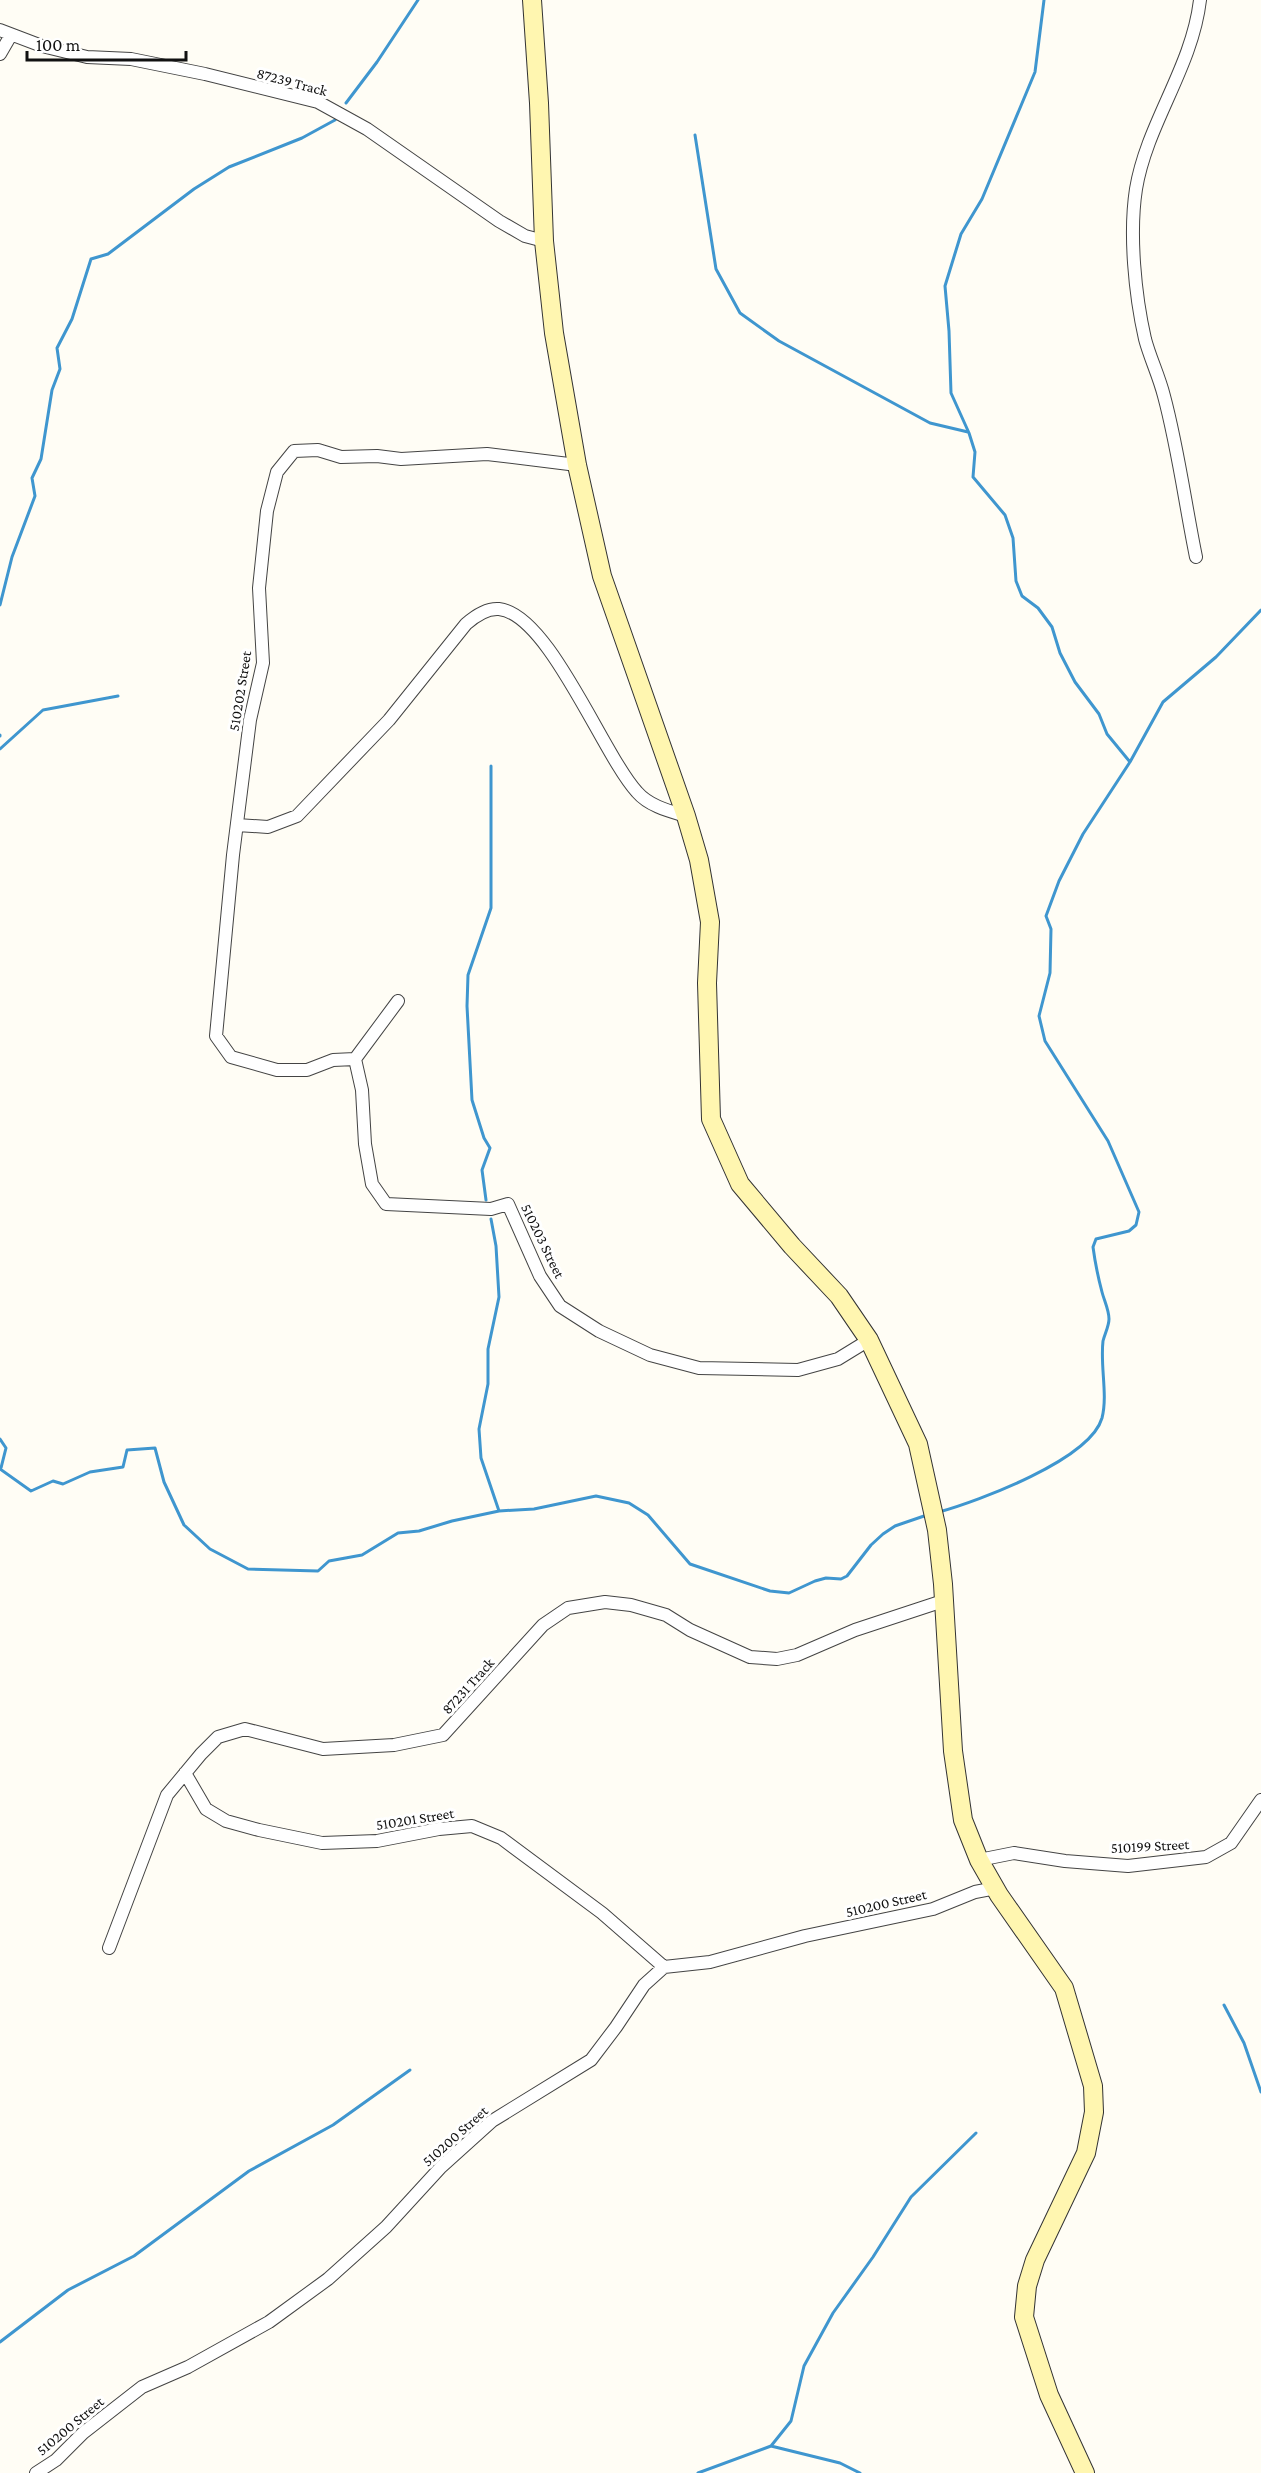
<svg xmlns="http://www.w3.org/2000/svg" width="1261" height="2473" font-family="'Crimson Pro',serif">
	<rect width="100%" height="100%" fill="#fffdf5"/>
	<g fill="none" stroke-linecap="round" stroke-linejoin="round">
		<path stroke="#3f96cf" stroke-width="3" d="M1044,0L1035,72L982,199L961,234L945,286L949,331L951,393L969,433L975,452L973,477L1005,515L1013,538L1016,581L1022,596L1038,608L1052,627L1060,653L1075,682L1099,714L1107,734L1130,762
			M346,103L377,62L418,0
			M695,135L716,269L740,313L779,341L930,423L968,432
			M0,605L12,557L35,496L32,478L41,459L52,390L60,369L57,348L72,319L91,259L108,254L194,189L229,167L302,138L335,120
			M0,735V736
			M0,749L43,710L118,696
			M486,1200L482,1170L490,1148L484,1138L472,1100L467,1006L468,975L491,908V766
			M491,1219L496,1246L499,1297L488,1349V1384L479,1429L481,1458L499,1511
			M0,1439L6,1448L1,1468
			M0,1469L31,1491L53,1481L63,1484L90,1472L123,1467L127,1450L155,1448L164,1482L184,1525L210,1549L248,1569L318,1571L329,1561L362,1555L398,1533L419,1531L452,1521L499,1511L534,1509L596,1496L629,1503L648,1515L690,1564L770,1591L789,1593L815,1581L826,1578L841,1579L847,1576L871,1545L883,1534L895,1526L927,1515
			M939,1512C978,1501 1090,1460 1102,1418C1108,1395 1100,1366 1103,1341C1105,1333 1109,1326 1109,1319C1109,1310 1104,1300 1102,1292C1098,1277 1095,1262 1093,1247L1096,1239L1129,1231L1136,1225L1139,1212L1108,1141L1045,1041L1039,1016L1050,973L1051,929L1046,916L1059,881L1083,834L1130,762L1163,702L1216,657L1261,610
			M1224,2005L1244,2043L1261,2092
			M0,2342L68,2290L134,2256L249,2171L333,2125L410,2070
			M771,2446L840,2463L860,2473
			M698,2473L771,2446L791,2421L804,2366L833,2313L873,2257L911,2197L976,2133"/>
		<defs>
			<path id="street" d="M0,30L42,46L87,57L131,59L205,74L318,102L367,129L499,221L525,236L544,241
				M0,54L11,35
				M1196,557C1185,503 1178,448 1164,396C1159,376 1150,358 1145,339C1135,295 1129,234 1136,189C1147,123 1192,68 1200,0
				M237,825L268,827L297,816L389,720L466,624C475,616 486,608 499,609C549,614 603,755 637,792C649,806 669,811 686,816
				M398,1001L355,1059L362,1090L365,1144L372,1184L386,1204L491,1209L508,1204L540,1276L560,1306L599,1331L650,1355L699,1368L798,1370L838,1359L869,1340
				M355,1059L333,1060L307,1070H277L231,1057L216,1036L233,855L250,720L263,663L259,588L267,511L277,472L294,451L318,450L341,457L377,456L401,459L487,454L577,465
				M185,1773L206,1809L226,1821L259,1830L322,1843L377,1841L439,1829L472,1826L501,1838L602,1913L664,1967
				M979,1860L1014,1853L1065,1861L1128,1866L1206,1857L1231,1843L1261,1800
				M109,1948L167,1795L201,1754L218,1737L245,1729L323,1749L394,1745L443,1735L543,1625L568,1608L605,1602L631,1605L666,1615L690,1630L750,1657L777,1659L797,1655L855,1630L943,1601
				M36,2473L56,2460L83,2433L142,2387L188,2367L269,2322L328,2279L386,2227L441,2167L492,2121L591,2060L616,2027L644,1985L664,1967L710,1962L805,1936L933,1909L975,1892L996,1888"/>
			<path id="secondary" d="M532,0L539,103L544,241L554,333L577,465L602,576L686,816L699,860L710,922L707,983L711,1119L740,1184L792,1246L839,1296L869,1340L918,1444L937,1530L943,1584L953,1751L963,1820L979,1860L999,1895L1064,1988L1093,2086L1094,2112L1086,2153L1035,2260L1027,2286L1024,2317L1049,2395L1085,2473"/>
		</defs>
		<use href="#street" stroke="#444" stroke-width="14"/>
		<use href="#secondary" stroke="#333" stroke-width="20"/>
		<use href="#street" stroke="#fff" stroke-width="12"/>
		<use href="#secondary" stroke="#fff6b0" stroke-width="18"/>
	</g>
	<g text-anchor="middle" stroke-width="6" stroke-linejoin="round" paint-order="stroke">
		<g font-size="15" fill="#111" stroke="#fff">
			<text transform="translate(292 82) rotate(15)" y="5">87239 Track</text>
			<text transform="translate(240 691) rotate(-81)" y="5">510202 Street</text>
			<text transform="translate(543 1241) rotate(64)" y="5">510203 Street</text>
			<text transform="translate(468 1686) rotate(-48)" y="5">87231 Track</text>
			<text transform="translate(415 1819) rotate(-9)" y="5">510201 Street</text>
			<text transform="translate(1150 1846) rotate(-3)" y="5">510199 Street</text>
			<text transform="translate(886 1903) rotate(-13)" y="5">510200 Street</text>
			<text transform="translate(455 2136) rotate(-42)" y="5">510200 Street</text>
			<text transform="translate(70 2426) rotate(-40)" y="5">510200 Street</text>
		</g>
	</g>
	<path d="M27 51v9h159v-9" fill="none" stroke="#111111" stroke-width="3"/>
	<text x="36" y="51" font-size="18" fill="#111111" stroke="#ffffff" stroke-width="4.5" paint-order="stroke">100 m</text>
</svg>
